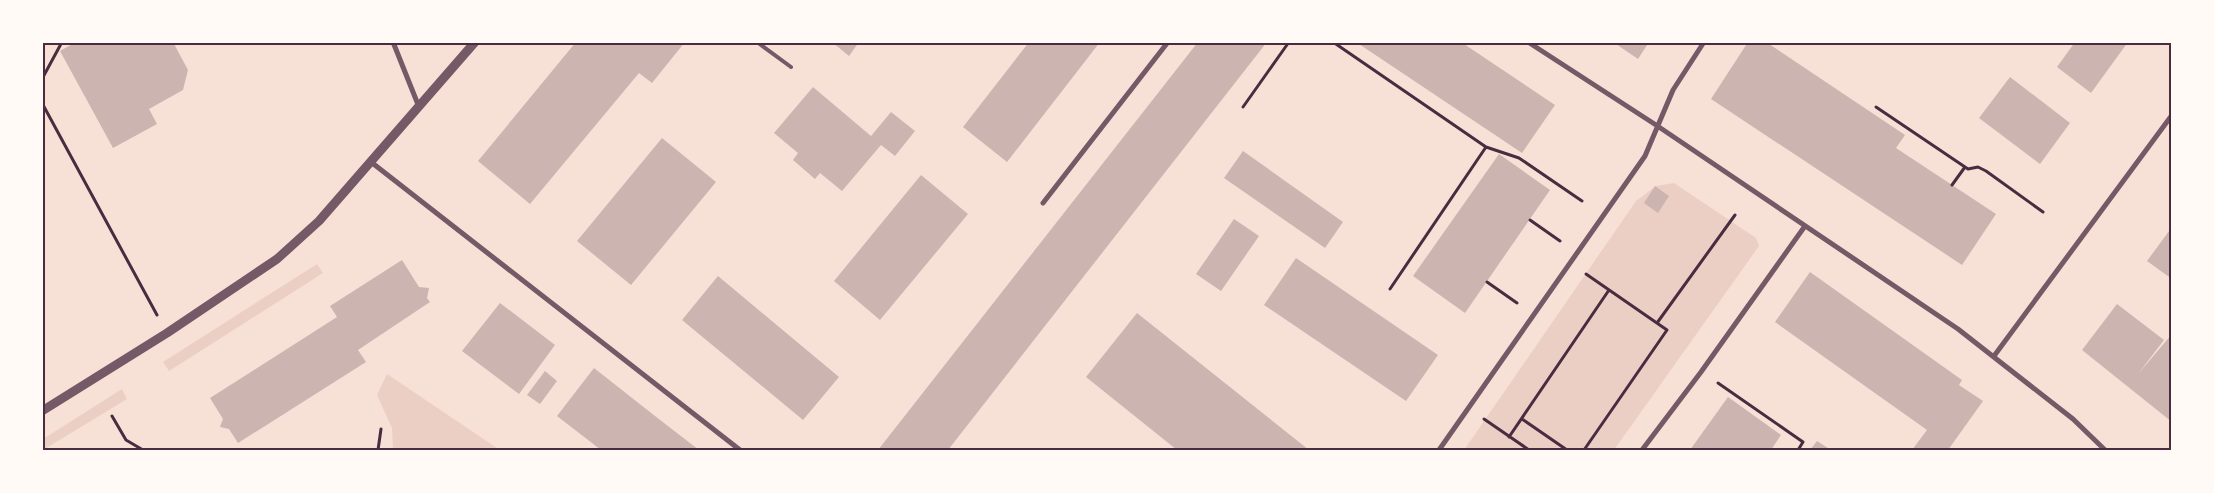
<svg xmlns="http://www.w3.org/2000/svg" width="2214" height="493" font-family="Signika,sans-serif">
	<rect width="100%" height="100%" fill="#f7e1d7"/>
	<path fill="#ebcfc5" d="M1674,183L1756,238L1759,246L1614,450H1464L1636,201L1656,186Z
		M317,264L323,273L169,371L163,362Z
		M387,374L494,446L499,450H393L392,428L377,395Z
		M122,389L127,399L43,450V439Z"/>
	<path fill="#ccb4b1" d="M76,42H173L188,70L183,90L149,109L157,124L113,148L60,51Z
		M576,42H685L652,83L639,73L530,204L478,161Z
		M832,42H859L849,56Z
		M1029,42H1100L1007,162L963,127Z
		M1198,42H1267L948,450H878Z
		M1356,42H1461L1555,105L1522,153Z
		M1613,42H1649L1638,59Z
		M1748,42H1766L1905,135L1896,148L1996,214L1962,265L1711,99Z
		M2075,42H2128L2091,93L2057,67Z
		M2010,77L2070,123L2040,164L1979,118Z
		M813,87L871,136L891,112L915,131L895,156L881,145L842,191L820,173L815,179L793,160L798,153L774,133Z
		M662,138L716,182L631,285L577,241Z
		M1243,151L1343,222L1325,248L1224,178Z
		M1499,154L1550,190L1465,313L1413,276Z
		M921,175L968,214L880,320L834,281Z
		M1655,186L1669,196L1658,213L1644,203Z
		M1234,219L1259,236L1221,291L1196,274Z
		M2172,227V279L2147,261Z
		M1296,258L1438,355L1406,401L1264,305Z
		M402,260L419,287L429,288L427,298L430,302L358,350L366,362L238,443L229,429L220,427L223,419L210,398L337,317L330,306Z
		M1810,272L1962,380L1959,385L1983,401L1948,450H1912L1927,430L1775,322Z
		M718,276L839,377L803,420L682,320Z
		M500,303L555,345L519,394L462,351Z
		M2117,304L2164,340L2138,374L2172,334V422L2082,350Z
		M1137,313L1309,450H1177L1086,377Z
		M594,368L655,416L699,450H601L557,416Z
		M545,371L557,381L540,404L527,395Z
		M1728,397L1781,435L1771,450H1690Z
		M1817,441L1831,450H1810Z"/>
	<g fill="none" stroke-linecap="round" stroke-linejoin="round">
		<path stroke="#4a2c40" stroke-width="3" d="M1333,42L1486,147L1519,158L1582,201
			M42,79L62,42
			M42,103L157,315
			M1243,107L1289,42
			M1876,107L1968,169L1978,167L1986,171L2043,212
			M1952,185L1965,167
			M1530,220L1560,241
			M1487,282L1517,303
			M1390,289L1486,147
			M1657,323L1735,215
			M1718,383L1803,442L1798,450
			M112,416L126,440L143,450
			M1484,419L1529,450
			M1522,419L1567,450
			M1509,437L1609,290
			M378,450L381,429
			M1584,450L1667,330L1586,274"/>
		<path stroke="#755966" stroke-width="4" d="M757,42L791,67"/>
		<path stroke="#755966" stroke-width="5" d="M393,42L419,107
			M1528,42L1656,125L1958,329L2073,419L2105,450
			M371,162L740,450
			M1043,203L1168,42
			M1994,356L2172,115
			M1439,450L1645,156L1673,90L1704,42
			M1642,450L1701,372L1805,226"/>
		<path stroke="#755966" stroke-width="9" d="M42,411L167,333L277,259L319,221L475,42"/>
	</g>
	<rect width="2214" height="493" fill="none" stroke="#fffaf5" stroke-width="88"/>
	<rect x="44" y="44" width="2126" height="405" fill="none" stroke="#4a2c40" stroke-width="2"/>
</svg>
